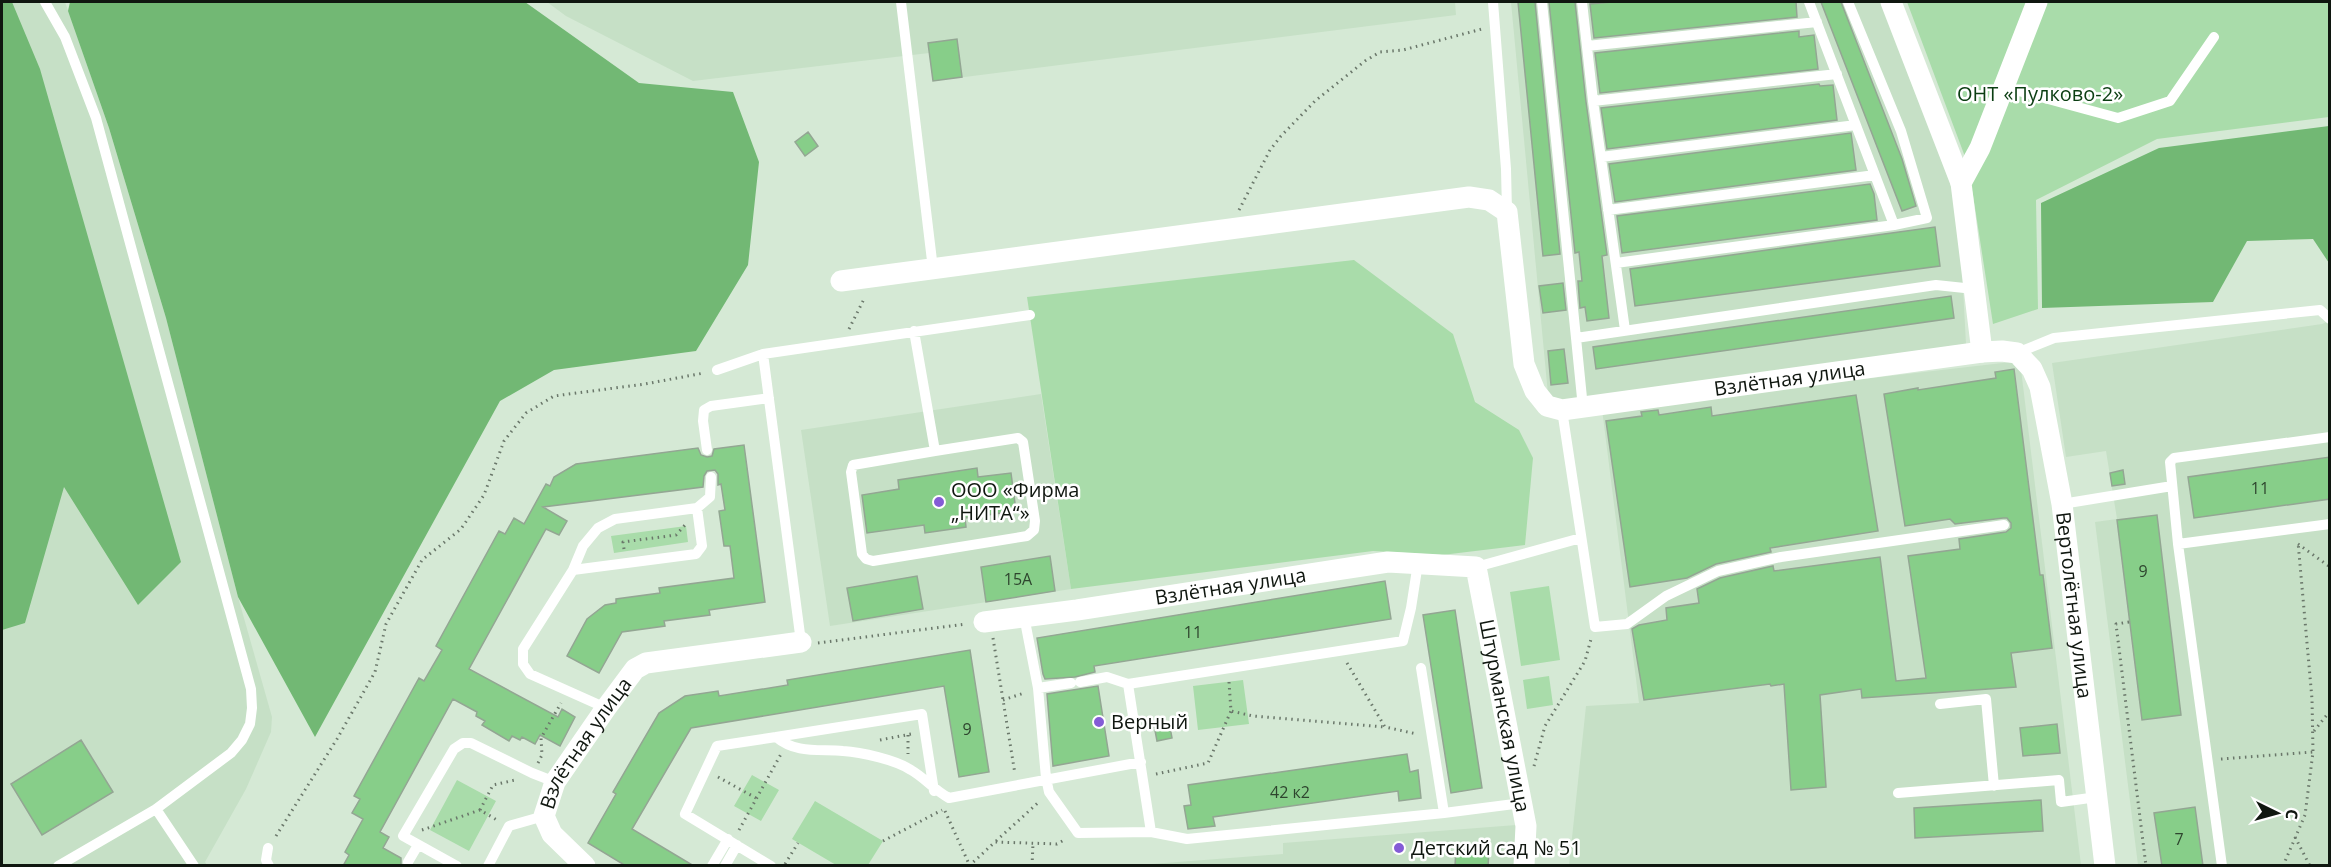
<svg xmlns="http://www.w3.org/2000/svg" width="2331" height="867" font-family="'Open Sans',sans-serif">
	<rect width="100%" height="100%" fill="#d5e9d5"/>
	<path fill="#c6e0c6" d="M2,2H65L109,128L166,318L238,597L272,717L271,732L246,789L205,862L207,865L2,866Z
		M547,2H1455L1456,15L933,81L929,53L693,81L566,16Z
		M1511,2H1884L1958,194L1966,344L1549,405Z
		M2329,321V865H2138L2095,522L2117,519L2106,451L2066,457L2052,363L2322,324Z
		M2020,361L2081,865L1569,866L1586,706L1639,703L1602,409Z
		M1041,394L1071,589L830,626L801,430Z
		M1516,825L1514,865L1126,866L1283,854V843Z"/>
	<path fill="#a9dcaa" d="M1907,2H2329V117L2157,139L2036,200L2038,309L1993,324L1973,195L1964,154Z
		M1354,260L1453,334L1475,402L1519,430L1533,458L1525,545L1442,555L1373,551L1071,589L1027,297Z
		M686,526L688,542L614,553L611,536Z
		M1549,586L1560,660L1521,666L1510,592Z
		M1549,676L1553,705L1527,709L1523,680Z
		M1243,680L1249,724L1198,730L1193,686Z
		M752,775L779,790L761,821L734,806Z
		M457,780L496,801L469,851L430,830Z
		M815,801L883,841L868,865H836L792,839Z"/>
	<path fill="#72b874" d="M2,2H12L40,69L181,562L138,605L64,487L25,623L2,630Z
		M70,2H525L639,83L733,92L759,162L748,265L696,351L554,370L500,401L315,737L238,597L166,318L109,128L68,11Z
		M2329,126V263L2313,239L2247,241L2213,302L2042,308L2041,203L2159,148Z"/>
	<path fill="#87ce89" stroke="#93a693" stroke-width="1.5" d="M1518,2H1535L1560,254L1543,256Z
		M1549,2H1575L1586,102L1607,255L1602,256L1609,318L1587,321L1585,307L1580,308L1578,281H1582L1579,252L1575,253Z
		M1612,2H1796L1797,17L1594,38L1590,4Z
		M1821,2H1841L1902,159L1916,206L1902,211Z
		M1799,31V37L1814,35L1818,69L1600,93L1595,53Z
		M957,39L962,77L933,81L928,43Z
		M1819,84L1820,86L1833,85L1837,120L1607,149L1601,108Z
		M808,132L818,146L805,156L795,142Z
		M1851,133L1856,170L1615,202L1609,164Z
		M1870,184L1874,194L1877,220L1622,253L1617,216Z
		M1935,227L1940,266L1635,306L1630,269Z
		M1563,283L1566,310L1543,313L1539,286Z
		M1951,296L1954,318L1596,369L1593,347Z
		M1564,349L1568,383L1551,385L1548,351Z
		M2014,369L2040,575H2043L2052,648L2011,653L2016,687L1862,698L1861,689L1820,695L1826,787L1791,790L1784,684L1771,686L1770,684L1644,700L1632,629L1639,625L1667,620L1666,608L1699,603L1697,589L1720,578L1773,566L1774,571L1880,557L1896,681L1926,678L1908,556L1960,549L1959,539L2006,532L2011,528V523L2007,518H2003L1955,524L1950,519L1905,526L1884,394L1918,388V390L1996,378L1995,372Z
		M1856,395L1878,531L1770,548L1771,552L1716,564L1687,578L1630,587L1606,421L1642,416L1641,412L1658,410L1659,415L1711,407L1712,416Z
		M744,445L765,602L709,610L710,615L664,621L665,626L622,632L599,673L567,656L587,619L605,605L616,603V599L660,593L659,588L734,578L730,546H724L719,511L725,510L721,484L718,485V474L715,470L707,471L704,476L703,487L543,507L567,521L559,535L546,529L469,669L558,717L562,709L575,717L560,746L540,735L535,744L522,737L520,740L512,736L509,741L482,725L485,721L476,716L477,712L453,699L380,832L389,837L383,848L401,858V866H343L349,855L345,852L363,819L352,813L360,799L354,796L419,678L424,681L442,650L436,646L499,531L505,534L514,518L524,524L546,484L550,486L554,477L576,464L698,448L701,455L707,457L712,456L714,449Z
		M2330,457V499L2194,518L2188,477Z
		M977,468L978,477L1011,473L1016,511L965,518L966,527L925,533L924,525L867,533L862,495L899,489L898,480Z
		M2123,470L2125,484L2112,486L2110,473Z
		M2157,515L2181,715L2142,720L2117,520Z
		M1050,556L1055,591L986,602L981,567Z
		M917,576L923,609L853,621L847,588Z
		M1385,581L1391,619L1094,666L1095,672L1075,677L1045,679L1043,674L1037,638Z
		M1455,610L1482,788L1451,793L1423,615Z
		M970,650L989,772L959,777L944,686L691,728L632,829L694,866H626L588,843L616,794L613,792L659,713L685,696L718,691L719,696L788,685L787,680Z
		M1098,686L1109,756L1053,766L1047,694Z
		M1169,722L1172,738L1157,741L1154,725Z
		M2057,724L2060,753L2023,756L2020,728Z
		M81,740L113,792L42,835L11,784Z
		M1407,754L1410,772L1418,770L1421,798L1399,801L1398,791L1213,817L1215,826L1188,829L1184,806L1191,805L1188,785Z
		M2041,800L2043,831L1915,838L1914,808Z
		M2195,807L2203,866H2162L2154,813Z
		M1456,849L1489,851L1488,866H1455Z"/>
	<g fill="none" stroke-linecap="round" stroke-linejoin="round">
		<path stroke="#6a776a" stroke-width="3" stroke-dasharray="1.5 4.5" stroke-linecap="butt" d="M1239,210L1270,150L1281,136L1315,101L1365,61L1380,52L1403,50L1482,29
			M849,329L865,297
			M2298,544L2330,567
			M624,549L623,542L676,535L685,525
			M2129,622L2116,624L2146,866
			M993,638L1015,774
			M818,643L966,624
			M1347,663L1385,727L1417,734
			M1229,682L1231,711L1253,716L1385,727
			M1003,700L1024,693
			M2314,731L2330,711
			M908,735V754
			M880,740L911,734
			M2221,759L2313,752
			M538,763L542,755L541,738L561,703
			M1534,766L1545,726L1585,661L1591,639
			M1156,774L1208,763L1231,711
			M718,777L756,798
			M480,810L493,785L515,780
			M945,811L969,864
			M422,830L480,810L497,820
			M739,830L781,754
			M276,836L337,739L375,672L386,624L422,560L461,529L484,495L504,441L526,413L554,396L645,384L704,373
			M2295,837L2310,866
			M883,841L942,810
			M996,841L1040,801
			M785,864L798,843
			M969,866L995,842L1057,844L1066,839
			M1032,866L1033,843
			M2283,866L2305,815L2313,752L2312,699L2298,542"/>
		<path stroke="#fff" stroke-width="10" d="M45,2L65,37L96,118L251,689L252,708L250,724L242,740L231,753L156,809L58,866
			M901,2L933,269
			M1493,2L1506,169L1507,211
			M1542,2L1576,338L1936,285L1974,289
			M1582,2L1593,101L1625,330
			M1809,2L1894,225
			M1587,46L1817,22
			M2004,87L2118,118L2170,101L2214,37
			M1593,101L1837,74
			M1601,157L1856,125
			M1608,210L1875,175
			M1616,263L1894,225L1927,218L1901,131L1848,2
			M914,331L935,451L853,465L851,472L862,554L866,559L873,561L1027,536L1034,530L1035,521L1023,442L1018,438L935,451
			M1576,338L1583,408
			M2017,353L2054,338L2320,310L2330,319
			M763,354L801,642
			M717,370L763,354L1030,315
			M1562,410L1595,627L1627,624L1666,596L1718,571L1781,557L2004,525
			M707,450L703,421L704,410L711,406L769,398
			M2062,504L2172,486
			M697,508L710,497L711,477
			M2178,544L2330,524
			M1476,567L1581,538
			M573,570L696,554L702,546L697,508L615,519L598,528L583,546L573,570L523,649V664L530,674L606,708
			M1024,616L1038,688L1046,778L1049,792L1078,833L1151,832L1187,839L1444,813L1522,803
			M1421,668L1444,813
			M1080,682L1107,677L1128,684
			M1038,688L1071,683
			M1940,704L1986,699L1994,786
			M776,737L922,714L934,791
			M1898,793L2059,780L2061,802L2097,797
			M156,809L194,866
			M1151,832L1128,684L1403,641L1411,608L1418,563
			M268,848L266,860L269,866
			M408,862L418,845
			M457,866L403,836L454,749L463,743H471L532,773L555,782
			M488,866L509,826L544,816
			M712,866L728,839
			M725,866L737,845
			M771,866L685,814L717,746L776,737C796,754 819,749 843,751C861,752 896,760 911,770C925,778 934,790 949,798L1141,762
			M2222,866L2178,544L2170,462L2174,458L2330,437"/>
		<g stroke="#fff" stroke-width="21">
			<path d="M1891,2L1961,183"/>
			<path id="s1" d="M841,281L1469,197L1489,200L1507,212L1524,364L1535,391L1547,406L1562,410L1982,352L2002,351L2017,353L2032,369L2040,387L2062,504L2105,866"/>
			<path d="M1982,352L1961,183L1980,148L2037,2"/>
			<path id="s2" d="M984,622L1077,610L1388,562L1476,567L1526,826L1524,866"/>
			<path id="s3" d="M585,866L552,834L544,816L555,782L606,708L635,669L646,663L801,642"/>
		</g>
	</g>
	<g fill="#845cd6" stroke="#fff" stroke-width="2">
		<circle cx="939" cy="502" r="6"/>
		<circle cx="1099" cy="722" r="6"/>
		<circle cx="1399" cy="848" r="6"/>
	</g>
	<g text-anchor="middle" stroke-width="5" stroke-linejoin="round" paint-order="stroke">
		<g font-size="16" fill="#2e452e">
			<text x="2260" y="494">11</text>
			<text x="2143" y="577">9</text>
			<text x="1018" y="585">15А</text>
			<text x="1193" y="638">11</text>
			<text x="967" y="735">9</text>
			<text x="1290" y="798">42 к2</text>
			<text x="2179" y="845">7</text>
		</g>
		<g font-size="20" fill="#0b3e12" stroke="#fff">
			<text x="2040" y="101">ОНТ «Пулково-2»</text>
		</g>
		<g font-size="20" fill="#101710" stroke="#fff">
			<text dy="7" stroke="none"><textPath href="#s1" startOffset="1122">Взлётная улица</textPath></text>
			<text dy="7" stroke="none"><textPath href="#s2" startOffset="249">Взлётная улица</textPath></text>
			<text dy="7" stroke="none"><textPath href="#s1" startOffset="1614">Вертолётная улица</textPath></text>
			<text dy="7" stroke="none"><textPath href="#s2" startOffset="648">Штурманская улица</textPath></text>
			<text dy="7" stroke="none"><textPath href="#s3" startOffset="150">Взлётная улица</textPath></text>
		</g>
		<g font-size="20" fill="#101710" stroke="#fff" text-anchor="start">
			<text x="951" y="497">ООО «Фирма<tspan x="951" dy="23">„НИТА“»</tspan></text>
			<text x="1111" y="729">Верный</text>
			<text x="1411" y="855">Детский сад № 51</text>
		</g>
	</g>
	<rect width="2331" height="867" fill="none" stroke="#101710" stroke-width="6"/>
	<g transform="translate(2277 813) rotate(95)" stroke="#ffffff" stroke-width="4.5" paint-order="stroke">
	<path d="M0-4.5L10 22L0 15L-10 22Z" fill="#101710"/>
	<text y="-9" font-size="16" font-weight="bold" text-anchor="middle" fill="#101710">С</text>
	</g>
</svg>
